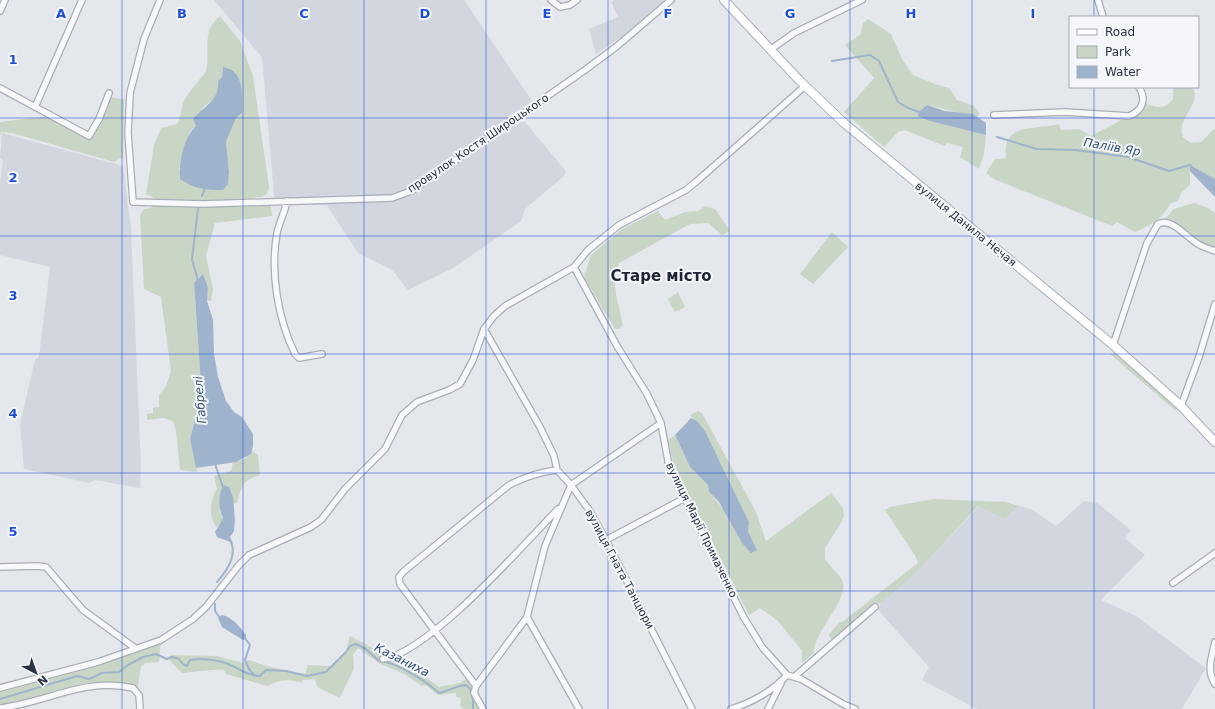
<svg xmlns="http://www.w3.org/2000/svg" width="1215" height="709" font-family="'DejaVu Sans',sans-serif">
	<rect width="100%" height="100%" fill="#e4e7ec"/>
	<path fill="#d2d6de" d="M214,0H464L532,101L509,116L516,126L523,120L566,171L564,176L525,209L521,221L514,226L453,268L408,290L392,270L358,253L327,205H275L262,57Z
		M614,0H665L620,38L596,54L589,29L618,17L611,2Z
		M2,133L123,166L131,229L141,468L140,488L94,480L90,483L24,469L20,424L35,360L39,357L50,267L0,255V183L3,160L0,158Z
		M1084,501L1097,503L1131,530L1125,538L1145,555L1101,600L1136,616L1206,668L1182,709H977L922,680L929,667L878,610L882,601L919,570L979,506L1004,519L1019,506L1031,509L1056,526Z"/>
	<path fill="#c9d6c5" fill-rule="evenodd" d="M220,16L240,41L253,76L269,187L267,194L262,197L234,199L235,207L271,206L272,216L215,223L206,256L213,289L211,301H206L208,287L203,274L194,283L201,384L199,404L190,439L197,472L180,470L176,431L173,421L163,418L147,420V414L153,413V408L159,407V395L166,386L171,371L161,297L144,289L140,215L144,209L151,208L157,199L146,194L154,145L161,128L177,124C181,117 181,112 183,104C185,97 192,89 197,83C199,79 204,75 206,71C211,52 200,32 220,16ZM223,67L229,68L242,113L236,118L226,142L229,171L179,169L187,139L190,131L196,126L203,107L215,98L219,89L218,81L222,77Z
		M868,19L891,34L902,59L913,75L935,84L949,88L957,100L974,106L980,114L976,117L927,105L930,121L986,135L984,154L979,169L960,157L963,147L947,143L944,146L905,130L898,132L884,147L844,112L874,78L845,45L861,34L863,23Z
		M1173,87H1193C1202,105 1175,119 1183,137L1191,143L1201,142L1215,128V179L1190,165V185L1181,193L1178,201L1171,203C1159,221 1155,223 1135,232L1117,222L1112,226L996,180L986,173L995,159L1006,158C1001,122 1036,130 1059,124L1061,130L1079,129L1091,136L1135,113L1143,103C1156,107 1164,111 1173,99Z
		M109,97L124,99L123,157L114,162L12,133L1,132L0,138V122L49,116L89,139L102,122Z
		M1194,203L1208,208L1215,213V250L1198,242L1165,219L1174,209Z
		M705,206L715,209L730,231L722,235L708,223L690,224L619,263L614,277L616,295L623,325L619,329H615L584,277L591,255L622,229L658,211L665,220L685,212L698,211Z
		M832,232L848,247L813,284L800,274Z
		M678,292L685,307L675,312L668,299Z
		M1114,353L1175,405L1177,412L1110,354Z
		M698,411L702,413L756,512L766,541L831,493L843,508L844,515L841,523L825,548V559C829,566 837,572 841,578C853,597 813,631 814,653L802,663V651L778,621L760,608L749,615L674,466L668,440L675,435L690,467L708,485L709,492L757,550L748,531L749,522L705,431L690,415Z
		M252,451L258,455L260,475C242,480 242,486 237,503L233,504V497L219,510L223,518L217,527C208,518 210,499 217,489L214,476L231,471L233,463L246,458Z
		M934,499L1005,502L1019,506L1004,519L978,506L919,570L880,604L875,603L838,637L831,639L829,634L840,622H842L918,563L916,557L885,510L890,507Z
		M350,636L380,652L386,650L393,657L413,668L439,687L460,683L466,679L474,691L483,709H463L460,705L461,698L456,697V693L438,695L426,685L422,686L406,675L379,663L358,648L353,655L354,668L340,698L317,687L315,679L303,680L301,683C288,678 278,680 267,686L226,674L224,670C210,669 197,672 182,673L170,661L171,655L217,656L243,663L249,660L266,666L305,674L308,665L330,666L346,651Z
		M161,640L159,662L145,663L141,667L137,691L96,685L0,708V688L98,662Z"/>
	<path fill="#9fb4cc" d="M223,67C245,70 242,96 242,113L236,118L226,142L229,171L228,184L223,190C206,190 194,189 180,179C179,162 183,138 196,126L193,119C204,106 220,100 218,81L222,77Z
		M927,105L945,111L973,114L986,123V135L930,121L918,116L919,112Z
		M1190,165L1215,179V197L1190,171Z
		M203,274L208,287L207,301L213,320L214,354L218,377L226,401L234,412L242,417L253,434V446L251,454L236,462L196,468L190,439L199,404L201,384L194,283Z
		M691,418L697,421L705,431L749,522L748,531L757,550L751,553L742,543L719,502L709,492L708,485L690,467L675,435Z
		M223,485L229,487L233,497L235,520L234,531L230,537L233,543L217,537L215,532L223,518C218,506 218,498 223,485Z
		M222,615C232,617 240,627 246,635V639L243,640L222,627L218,618Z"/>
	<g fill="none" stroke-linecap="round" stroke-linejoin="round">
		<path stroke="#9fb4cc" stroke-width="2" d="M832,61L870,55L879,61L898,102L908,108L922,113
			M997,137L1037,149L1076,150L1128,157L1169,171L1190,165L1192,167
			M202,196L205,188
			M198,281L192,259L198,209
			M215,464L223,487
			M217,582C226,572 237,556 231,542
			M215,604V611L220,618
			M245,638L250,645L245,660L249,669L254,675
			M0,699L77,676L89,679L102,673L119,672L128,665L143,657L156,654L167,659L172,657L179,659L183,664L187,666L190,660C201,658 211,659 222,662C235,665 245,676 260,676L266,670L286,671L307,676L326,672L346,652L350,646L356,644L366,649L379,661C395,661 427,682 439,693C449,691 455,686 466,685C474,691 473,699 473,709"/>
		<defs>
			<path id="minor" d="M160,0L144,39L130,93L128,133L133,202L203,204L392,198L411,191L585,70L616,47L671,0
				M551,0L560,7L570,5L577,0
				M1098,0L1103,17
				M0,11L5,0
				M770,50L794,33L862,0
				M0,88L89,136L99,119L109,93
				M35,107L82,0
				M994,115L1065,112L1129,116C1142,111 1147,100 1139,87
				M287,201C285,212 279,223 277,233C270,273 278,319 295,354L299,358L322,354
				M574,267L617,346L647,394L661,423L669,466L743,616L762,647L787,675L801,679L843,704L855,709
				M484,329L540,427L554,456L557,470L571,485L589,510L606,540L692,709
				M1113,345L1147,243L1158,224C1172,217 1187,238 1198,244C1203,247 1209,249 1215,251
				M1181,406L1199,357L1215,304
				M606,540L685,498
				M0,567L37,566L46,567L83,610L135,648
				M1173,583L1215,553
				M527,617L579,709
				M1215,642C1212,656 1206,671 1215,684
				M383,659C430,652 523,545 558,509
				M794,677L875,607
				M476,686L400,584L399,577L403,572L509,485C525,477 539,472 557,470
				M0,688L98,662L161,640L193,619L206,607L239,565L249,555L311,527L321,520L345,489L385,449L402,415L417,402L449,390L460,384L473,360L484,329L494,316L505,306L574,267L588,250L619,225L686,190L697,181L805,86
				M0,708C46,703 84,677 133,688L139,695L140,709
				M483,709L474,693L476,686L527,617L545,546L571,485L661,423
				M731,709C751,703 773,691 787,675
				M768,709L781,683"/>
			<path id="secondary" d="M724,0L799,80L844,123L1113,345L1181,406L1215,442"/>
		</defs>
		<use href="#minor" stroke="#a9aeb7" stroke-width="8"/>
		<use href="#secondary" stroke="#a9aeb7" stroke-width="10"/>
		<use href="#minor" stroke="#f7f8fa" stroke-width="5.5"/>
		<use href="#secondary" stroke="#fff" stroke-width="8"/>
	</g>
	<path fill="none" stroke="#1d4ed8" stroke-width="1" stroke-opacity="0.55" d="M122,0V709M243,0V709M364,0V709M486,0V709M608,0V709M729,0V709M850,0V709M972,0V709M1094,0V17M1094,87V709M0,118H1215M0,236H1215M0,354H1215M0,473H1215M0,591H1215"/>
	<g text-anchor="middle" stroke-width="4" stroke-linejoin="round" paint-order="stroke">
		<g font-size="11" fill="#2b3445" stroke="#f4f6f9">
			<text transform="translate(478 143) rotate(-34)" y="4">провулок Костя Широцького</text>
			<text transform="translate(966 224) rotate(39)" y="4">вулиця Данила Нечая</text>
			<text transform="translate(702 530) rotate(64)" y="4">вулиця Марії Примаченко</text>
			<text transform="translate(620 569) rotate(62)" y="4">вулиця Гната Танцюри</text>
		</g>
		<g font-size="12" font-style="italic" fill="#34527a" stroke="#f4f6f9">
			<text transform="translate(1112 147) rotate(10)" y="4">Паліїв Яр</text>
			<text transform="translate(200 400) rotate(-95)" y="4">Габрелі</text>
			<text transform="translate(402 660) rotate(27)" y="4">Казаниха</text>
		</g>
		<g font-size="15" font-weight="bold" fill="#1d2536" stroke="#f4f6f9">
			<text x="661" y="281">Старе місто</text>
		</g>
	</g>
	<g font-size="13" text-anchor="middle" font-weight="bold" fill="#1d4ed8" stroke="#f4f6f9" stroke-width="4" stroke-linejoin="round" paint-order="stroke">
		<text x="61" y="18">A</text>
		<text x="182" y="18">B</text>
		<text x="304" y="18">C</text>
		<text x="425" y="18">D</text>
		<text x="547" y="18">E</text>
		<text x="668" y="18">F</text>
		<text x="790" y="18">G</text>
		<text x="911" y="18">H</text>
		<text x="1033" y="18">I</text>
		<text x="13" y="64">1</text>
		<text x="13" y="182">2</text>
		<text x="13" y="300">3</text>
		<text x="13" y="418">4</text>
		<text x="13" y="536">5</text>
	</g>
	<rect x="1069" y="16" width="130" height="72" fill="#f4f6f9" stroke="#a4a8b1"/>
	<rect x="1077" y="29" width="20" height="6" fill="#ffffff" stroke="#a4a8b1"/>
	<text x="1105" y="36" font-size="12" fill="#2b3445">Road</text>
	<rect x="1077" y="46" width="20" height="12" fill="#c9d6c5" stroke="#a4a8b1"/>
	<text x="1105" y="56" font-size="12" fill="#2b3445">Park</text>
	<rect x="1077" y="66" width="20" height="12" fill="#9fb4cc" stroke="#a4a8b1"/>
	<text x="1105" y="76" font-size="12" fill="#2b3445">Water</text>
	<g transform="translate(36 673) rotate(139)" stroke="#f4f6f9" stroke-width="3" paint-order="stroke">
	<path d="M0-3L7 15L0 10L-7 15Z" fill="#2b3445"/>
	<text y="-6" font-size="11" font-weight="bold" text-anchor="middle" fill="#2b3445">N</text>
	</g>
</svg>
